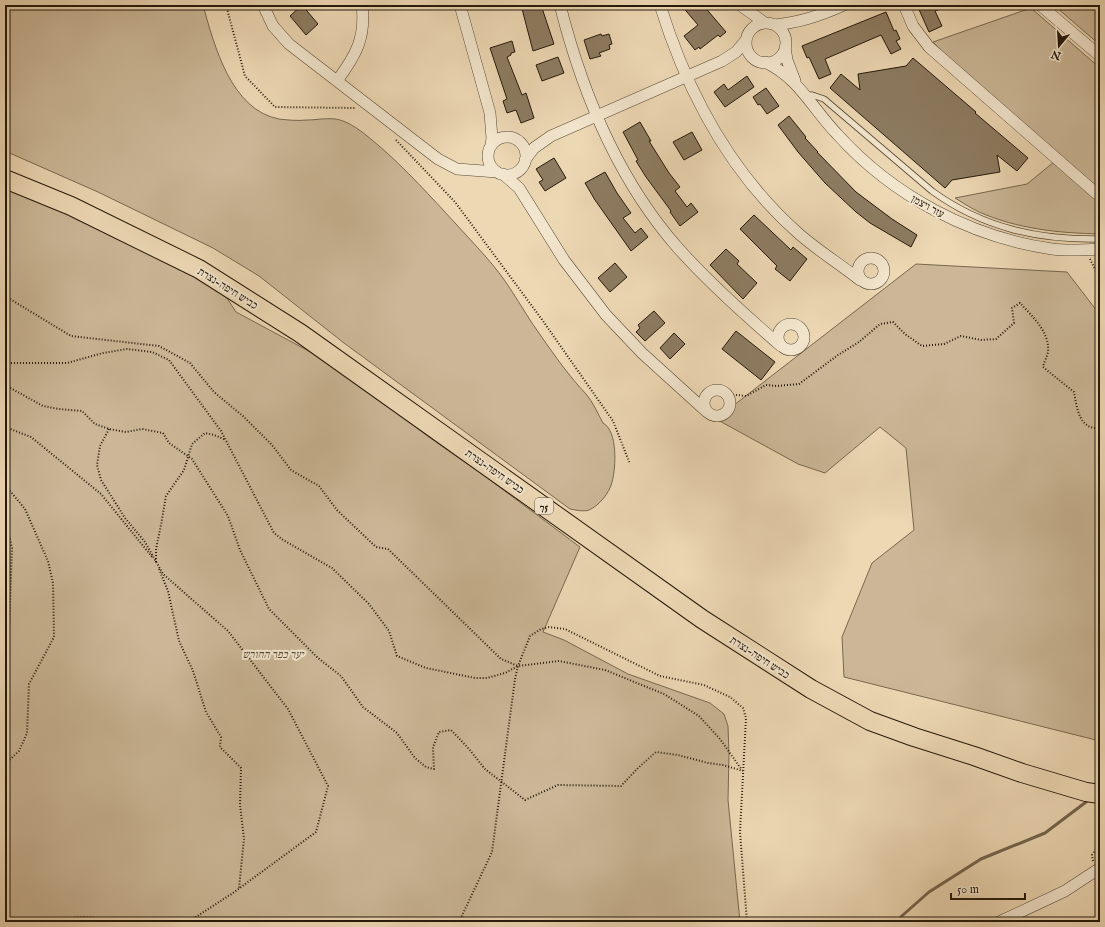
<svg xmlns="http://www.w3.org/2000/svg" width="1105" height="927" font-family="'IM FELL English','Frank Ruhl Libre',serif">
	<rect width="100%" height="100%" fill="#edd8b4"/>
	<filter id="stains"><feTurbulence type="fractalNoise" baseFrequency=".005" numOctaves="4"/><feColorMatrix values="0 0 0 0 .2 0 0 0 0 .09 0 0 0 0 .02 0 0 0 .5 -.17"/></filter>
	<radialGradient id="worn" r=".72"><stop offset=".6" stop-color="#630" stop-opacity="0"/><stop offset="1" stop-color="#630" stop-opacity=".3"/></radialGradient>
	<path fill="#cbb797" stroke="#786850" d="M5,5H203C214,45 231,110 279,119C287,120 298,121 307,120C317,120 330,117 340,120C354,124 367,136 378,145C406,169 431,197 456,224C475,245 496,266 511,290C521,305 530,321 541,336C555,356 569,376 586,394C593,402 598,414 603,423C618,431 616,468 612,482C610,492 599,506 589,510C584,512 575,510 570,509L344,343L259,276L213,248L98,192L5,151Z
		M1054,5H1100V45L1056,7Z
		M1031,8L1100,68V234C1058,233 1018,229 979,212C971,208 963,203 955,198L1027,184L1060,157L948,58L933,42Z
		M5,186L153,251L223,292L236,312L331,363L429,437L482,474L580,547L543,632L564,640L628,674L710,703L724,714L728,726L729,755L728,800L740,922H5Z
		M916,264L1067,272L1100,315V741L844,677L842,637L872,563L914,530L906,448L880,427L825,473L798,464L716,419Z"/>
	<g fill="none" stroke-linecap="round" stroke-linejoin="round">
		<path stroke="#74644d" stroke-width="3" d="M895,922L929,892L981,859L1045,833L1090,799"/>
	</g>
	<path fill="#8d7c62" stroke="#24180a" d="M302,5L318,24L306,35L290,16Z
		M521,5H541L554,44L533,51Z
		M681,5H703L726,32L720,37L718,35L700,49L699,47L695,50L684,36L698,25Z
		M917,5H950L935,11L942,26L929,32Z
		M886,12L894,31L896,30L900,39L896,41L901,49L891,54L881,35L825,59L831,74L819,79L809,57L807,58L802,46Z
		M601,34L602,36L609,34L612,44L609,45L610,49L599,53L601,56L590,59L584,40Z
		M512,41L515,52L511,53V55L507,57L522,95L526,93L534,118L521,123L516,110L507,113L503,101L507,99L490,48Z
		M558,57L564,73L542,81L536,65Z
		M913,58L976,112L975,113L1028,158L1017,171L997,155L1000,172L952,180L945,188L830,88L841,74L860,90L858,74L906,66Z
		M747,76L754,87L725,107L714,92L724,84L728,90Z
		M766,88L779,106L767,114L760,104L758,105L753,97Z
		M789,116L806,137L805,138L818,152H817L856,192L892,219L917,235L911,247L870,223L856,212L825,183L798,152L778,125Z
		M640,122L651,141H649L669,173L680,187L675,191L687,207L691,203L698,212L680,226L670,212L671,211L646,177L636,161L638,160L623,132Z
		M692,132L702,150L684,160L673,142Z
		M554,158L566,178L545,191L539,182L543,180L536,169Z
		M605,172L617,193L631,213L623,218L635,233L641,228L648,237L631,251L595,200L585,183Z
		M754,215L791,250L793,247L807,259L790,281L775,269L777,266L740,229Z
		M726,249L739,261L737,264L757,283L743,299L710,265Z
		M615,263L627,277L610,292L598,278Z
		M654,311L665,323L645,341L636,332L640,328L638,325Z
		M736,331L775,362L761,380L722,349Z
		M674,333L685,344L670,359L660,348Z"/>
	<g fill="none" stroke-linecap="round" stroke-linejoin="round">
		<defs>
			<path id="service" d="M806,96L812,95L824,99L932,191C983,228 1038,240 1100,239"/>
			<path id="minor" d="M263,5L273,26L289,44L438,159L457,169L497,172
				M460,5L490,113L492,138L491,146
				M560,5C582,92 618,180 678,248C710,284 745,315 781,346
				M660,5C687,92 729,172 798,233C817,250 840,264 860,280
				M740,5L765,23
				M904,5L913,26L929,47L1097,194
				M1040,5L1100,56
				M746 43a20 20 0 1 1 40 0a20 20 0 1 1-40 0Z
				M775,25C801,22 819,16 844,5
				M785,47L787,60L795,81
				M765,62C799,78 812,108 837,134C893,196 970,237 1052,249C1068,251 1084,250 1100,249
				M337,81C356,55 366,38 362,5
				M488 156a19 19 0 1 1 38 0a19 19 0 1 1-38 0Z
				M525,160L534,148L551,136L722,61L736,52L746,40
				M503,174L519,188L564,260L606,315L642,353L707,412
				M858 271a13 13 0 1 1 26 0a13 13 0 1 1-26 0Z
				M778 337a13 13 0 1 1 26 0a13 13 0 1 1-26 0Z
				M704 403a13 13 0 1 1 26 0a13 13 0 1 1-26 0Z
				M999,922L1065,891L1100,868"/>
			<path id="trunk" d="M5,179L71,206L199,269L300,333L702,619L811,689L870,721L914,737L974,756L1022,773L1086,792L1100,794"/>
		</defs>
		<use href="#service" stroke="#564834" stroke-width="7"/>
		<use href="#minor" stroke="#564834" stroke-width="12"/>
		<use href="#trunk" stroke="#24180a" stroke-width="20"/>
		<path stroke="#24180a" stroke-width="2" stroke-dasharray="1 2" stroke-linecap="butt" d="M226,5L245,76L275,107L355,108
			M396,140L455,202L543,321L613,421L630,464
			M1090,259L1100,279
			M5,296L71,336L159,346L190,363L214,392L244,417L272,445L291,470L319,486L337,510L376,547L388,549L501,659L518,666
			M5,363H67L103,353L127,349L152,352L169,360L221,431L274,533L283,540L332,568L369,604L389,631L397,656L426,668L475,678H487L505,673L518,666L559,661L605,670L664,694L699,716L720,739L742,770
			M5,385L43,406L59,409L82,411L95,424L109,429L126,432L142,429L163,433L169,443L192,459L228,516L240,550L269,609L318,658L341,676L363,707L397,733L415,758L426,767L434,769L433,747L439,732L451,730L469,749L485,769L525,800L558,785L621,786L638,768L656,752L678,755L708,763L723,765L743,771
			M727,394L746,396L766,385L777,386L799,384L838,355L859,342L880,324L893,322L905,334L922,346L944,344L961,336L981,340L996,339L1014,323L1012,308L1020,303C1032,316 1050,332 1048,352C1047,357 1044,362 1043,367L1074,392C1077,408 1079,430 1100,428
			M5,427L31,437L101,494L153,558
			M109,429L100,446L97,465L101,480L125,518L145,542L163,574L228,631L288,709L328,786L316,832L233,893L188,922
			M5,487L11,492L25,509L48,561L53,583L54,637L29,684L27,733L19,751L5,764
			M5,528L9,535L12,548L8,660L5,686
			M156,562V549L161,525L166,496L184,470L192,444L205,433L214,435L226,440
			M159,569L168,591L179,641L193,671L206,712L221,737L220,747L241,768L240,805L244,839L239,888
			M1093,861L1092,855L1100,843
			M57,922C73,915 98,916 114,922
			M459,922L492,852L515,679L518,666L530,636L541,629L549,627L565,629L660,676L704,685L730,697L743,708L746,718L740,832L747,922
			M1057,922L1100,919"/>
		<use href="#service" stroke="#f3e6ce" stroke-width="5.5"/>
		<use href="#minor" stroke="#f3e6ce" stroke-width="11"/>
		<use href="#trunk" stroke="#edd8b4" stroke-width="18"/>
	</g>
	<g text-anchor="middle" stroke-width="4" stroke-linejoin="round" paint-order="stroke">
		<rect fill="#f3e6ce" stroke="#625645" stroke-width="1" x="535" y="498" width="18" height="16" rx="3"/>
		<g font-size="10" font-weight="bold" fill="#24180a">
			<text x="544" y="510">75</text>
		</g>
		<g font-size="11" fill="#24180a" stroke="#f3e6ce">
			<text transform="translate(928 206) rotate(29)" y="4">עזר ויצמן</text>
			<text transform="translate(228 288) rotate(32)" y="4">כביש חיפה-נצרת</text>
			<text transform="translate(495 471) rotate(35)" y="4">כביש חיפה-נצרת</text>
			<text transform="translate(760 657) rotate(33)" y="4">כביש חיפה-נצרת</text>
		</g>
		<g font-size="11" font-style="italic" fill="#564834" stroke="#f3e6ce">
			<text x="273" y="658">יער כפר החורש</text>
		</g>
	</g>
	<rect width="1105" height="927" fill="none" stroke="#edd8b4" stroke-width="20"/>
	<rect x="6" y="6" width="1093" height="915" fill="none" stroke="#24180a" stroke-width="2"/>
	<rect x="10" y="10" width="1085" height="907" fill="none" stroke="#24180a"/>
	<g transform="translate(1059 46) rotate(198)" stroke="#f3e6ce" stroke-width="3" paint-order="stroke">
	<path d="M0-3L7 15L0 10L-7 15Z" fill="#24180a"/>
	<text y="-6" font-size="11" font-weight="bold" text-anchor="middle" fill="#24180a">N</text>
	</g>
	<path d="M951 893v6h74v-6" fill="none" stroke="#24180a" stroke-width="2"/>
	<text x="957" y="893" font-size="12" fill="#24180a" stroke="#f3e6ce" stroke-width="3" paint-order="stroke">50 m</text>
	<rect width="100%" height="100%" filter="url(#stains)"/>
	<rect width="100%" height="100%" fill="url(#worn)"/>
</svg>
